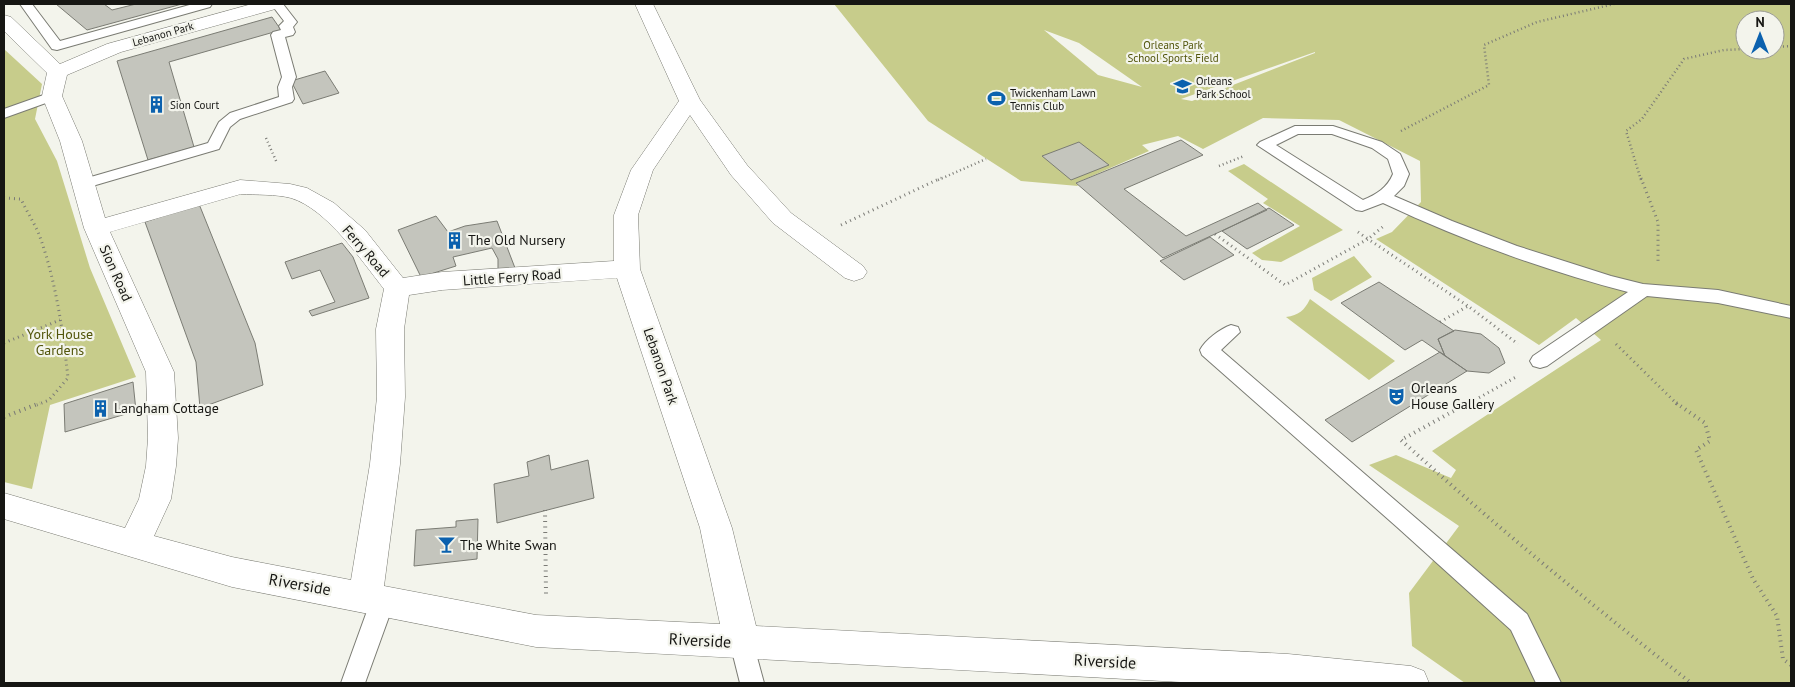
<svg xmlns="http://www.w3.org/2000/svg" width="1795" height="687" font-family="'PT Sans',sans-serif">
	<rect width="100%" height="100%" fill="#f3f4ec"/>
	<path fill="#c7cc8b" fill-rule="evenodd" d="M834,4H1791V683H1465L1412,646L1409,593L1459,526L1369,465L1396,455L1451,478L1456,470L1432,451L1601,340L1576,318L1539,345L1376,239L1392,232L1421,202L1420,161L1339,120L1263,118L1203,149L1178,136L1142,145L1149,151L1076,183L1078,186L1021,181L928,121ZM1745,20H1775V50H1745ZM1044,30L1079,43L1142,87L1098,75ZM1315,53L1192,101L1181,99L1315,52Z
		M4,49L42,84L35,119L57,161L90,268L136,377L50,405L32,489L4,482Z
		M1244,164L1343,230L1281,262L1262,260L1252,253L1300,226L1263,203L1268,199L1228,171Z
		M1354,256L1372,277L1331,301L1314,290L1312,278Z
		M1310,299L1395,361L1369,380L1286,317C1299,315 1304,311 1310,299Z"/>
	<path fill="#c4c5bd" stroke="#7b7c74" d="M56,4H104L112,10L136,4H182L87,30Z
		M272,17L281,30L169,62L194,147L148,160L117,61Z
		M325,71L339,93L303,104L291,81Z
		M1181,140L1203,155L1124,189L1186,236L1258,203L1267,210L1163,258L1076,183Z
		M1079,142L1109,165L1071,180L1042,156Z
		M199,204L255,343L263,385L200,408L196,362L145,222Z
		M1269,208L1294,225L1247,249L1222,231Z
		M436,216L448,232L465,226L497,221L515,268L498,271V259L492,248L453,257L456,266L421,277L398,230Z
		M1210,237L1234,255L1184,280L1160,261Z
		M342,243L353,257L369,298L312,316L309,311L335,302L320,270L292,279L285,262Z
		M1379,282L1454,331L1438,339L1445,356L1422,340L1405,350L1341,303Z
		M1455,330L1481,334L1499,348L1505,363L1489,373L1467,371L1445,356L1438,339Z
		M1440,352L1467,371L1352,442L1325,420Z
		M133,382L136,411L65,432L64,404Z
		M549,455L551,470L588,460L594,498L497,523L494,484L529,476L527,462Z
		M478,519L477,559L414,566L416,530L456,527V521Z"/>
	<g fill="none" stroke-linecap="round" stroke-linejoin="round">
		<defs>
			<path id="service" d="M20,4H32L60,41L193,4H212L210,7L57,50L52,49Z
				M271,4H283L297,22L293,27L295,32L293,35L285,37L296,77L292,87L294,99L292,102L240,119L230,127L219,149L89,187H77L75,184L77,181L208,143L219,122L230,113L279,97L278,87L282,77L271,35L273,32L281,30L279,26L284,21Z
				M52,92L57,93L59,96L57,99L4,118V109Z
				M1295,126H1333L1382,142L1400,154L1409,174L1404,186L1394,196L1452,221L1517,246L1611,276L1643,284L1718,290L1791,306V318L1718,303L1647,296L1547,366L1540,368L1533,366L1530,361L1533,356L1628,292C1543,270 1462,240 1383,203L1362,211L1356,210L1257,145L1260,142ZM1298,134H1332L1372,148L1388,159L1393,174C1387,188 1377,194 1363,200L1276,145Z
				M1231,325L1238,327L1240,332L1221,350L1527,614L1561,683H1536L1511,630L1397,527L1202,355L1200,350C1205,340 1220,329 1231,325Z
				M383,590L391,593L395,600L365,683H341L371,600L375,593Z
				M742,632L751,635L764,683H740L730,643L733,635Z"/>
			<path id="minor" d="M252,4H281L279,8L121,52L67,75L62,96L82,141L105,218L240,180L290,184L307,188L334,203L365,230L403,278L442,272L614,261V215L631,170L679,101L635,4H653L700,100L747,165L791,213L863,266L867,272L863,278L854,281L845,278L773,223L731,175L690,115L653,170L638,215L640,269L732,528L756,626L1288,654L1411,666L1424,671L1429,683H1199L536,647L232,587L4,519V493L125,528L139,499L146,466L148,438L146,372L84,228L60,141L42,96L47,73L4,31V15L11,17L60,64L107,44ZM241,194C256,195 276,194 291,198C327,209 361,260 384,289L376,329L377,397L370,464L351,580L232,557L154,536L171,499L176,466L178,438L174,372L110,232ZM617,278L700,528L720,624L536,615L384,586L400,464L405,397L404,329L409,295L442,290Z"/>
		</defs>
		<use href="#service" stroke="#7a7b73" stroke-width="2"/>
		<use href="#minor" stroke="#7a7b73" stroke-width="1"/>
		<path stroke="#7b7b76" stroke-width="2.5" stroke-dasharray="1 3" stroke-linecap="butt" d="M1775,47L1791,46
			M1401,131L1489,85L1484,45L1537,22L1614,4
			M266,138L277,163
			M1219,166L1244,156
			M938,180L986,159
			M1641,180L1626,131L1642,119L1684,59L1724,50L1745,49"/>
		<path stroke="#7b7b76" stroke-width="3" stroke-dasharray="1 4" stroke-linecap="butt" d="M1641,178L1658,222V264
			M4,198L21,199C27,212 35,224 40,237C56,282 63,331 68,378L49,400L37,405
			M841,225L941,178
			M1358,232L1368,239L1385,225
			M1215,234L1285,285L1368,239L1468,306
			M1440,322L1468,306L1518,344
			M4,343L60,320
			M1616,344L1678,405
			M1466,405L1516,377"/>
		<path stroke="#7b7b76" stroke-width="4" stroke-dasharray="1 4.5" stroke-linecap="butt" d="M1468,403L1401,440C1494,525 1592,605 1691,683
			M1676,403L1705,423L1710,441L1696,450L1753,579L1777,616L1783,659L1791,665
			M4,417L40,403
			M545,510L546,594"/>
		<use href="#service" fill="#fff" fill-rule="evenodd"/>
		<use href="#minor" fill="#fff" fill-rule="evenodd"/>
	</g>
	<defs>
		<symbol id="school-bare" viewBox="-9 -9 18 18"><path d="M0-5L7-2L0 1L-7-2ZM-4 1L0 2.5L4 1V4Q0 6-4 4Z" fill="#0b61ae" stroke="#f3f4ec" stroke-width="2.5" paint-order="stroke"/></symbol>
		<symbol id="stadium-bare" viewBox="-9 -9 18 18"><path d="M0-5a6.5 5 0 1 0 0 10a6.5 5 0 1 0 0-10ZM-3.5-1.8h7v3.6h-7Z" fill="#0b61ae" stroke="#f3f4ec" stroke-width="2.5" paint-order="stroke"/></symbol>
		<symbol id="building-bare" viewBox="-9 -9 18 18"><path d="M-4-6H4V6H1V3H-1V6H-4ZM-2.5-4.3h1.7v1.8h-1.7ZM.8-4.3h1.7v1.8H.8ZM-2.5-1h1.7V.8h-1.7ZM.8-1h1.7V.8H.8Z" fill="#0b61ae" stroke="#f3f4ec" stroke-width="2.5" paint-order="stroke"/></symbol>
		<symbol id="theatre-bare" viewBox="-9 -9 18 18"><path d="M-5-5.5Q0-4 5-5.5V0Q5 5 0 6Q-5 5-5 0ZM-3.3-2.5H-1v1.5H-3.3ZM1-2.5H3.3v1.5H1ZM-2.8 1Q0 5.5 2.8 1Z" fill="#0b61ae" stroke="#f3f4ec" stroke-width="2.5" paint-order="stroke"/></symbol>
		<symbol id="bar-bare" viewBox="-9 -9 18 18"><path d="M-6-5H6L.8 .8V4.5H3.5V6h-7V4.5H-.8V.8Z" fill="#0b61ae" stroke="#f3f4ec" stroke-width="2.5" paint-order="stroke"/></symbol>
	</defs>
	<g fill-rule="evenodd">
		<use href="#school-bare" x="1170" y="74" width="25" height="25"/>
		<use href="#stadium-bare" x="984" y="86" width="25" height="25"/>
		<use href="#building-bare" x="144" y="92" width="25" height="25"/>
		<use href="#building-bare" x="442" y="228" width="25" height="25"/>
		<use href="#theatre-bare" x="1384" y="384" width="25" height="25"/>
		<use href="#building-bare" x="88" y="396" width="25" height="25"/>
		<use href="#bar-bare" x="434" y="532" width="25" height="25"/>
	</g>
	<g text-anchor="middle" stroke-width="4.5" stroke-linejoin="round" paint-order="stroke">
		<g font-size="11" fill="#161613" stroke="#f3f4ec">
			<text transform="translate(163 34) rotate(-16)" y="4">Lebanon Park</text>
		</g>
		<g font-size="11" fill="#52550b" stroke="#f3f4ec">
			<text x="1173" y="49">Orleans Park<tspan x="1173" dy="13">School Sports Field</tspan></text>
		</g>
		<g font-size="11" fill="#161613" stroke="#f3f4ec" text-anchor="start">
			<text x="1196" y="85">Orleans<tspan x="1196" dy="13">Park School</tspan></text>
			<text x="1010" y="97">Twickenham Lawn<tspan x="1010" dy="13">Tennis Club</tspan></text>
			<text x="170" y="109">Sion Court</text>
		</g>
		<g font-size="14" fill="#161613" stroke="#f3f4ec" text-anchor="start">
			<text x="468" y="245">The Old Nursery</text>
			<text x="1411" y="393">Orleans<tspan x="1411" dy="16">House Gallery</tspan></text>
			<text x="114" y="413">Langham Cottage</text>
			<text x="460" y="550">The White Swan</text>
		</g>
		<g font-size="14" fill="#161613" stroke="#f3f4ec">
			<text transform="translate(366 251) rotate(49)" y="5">Ferry Road</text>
			<text transform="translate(116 273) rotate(66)" y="5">Sion Road</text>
			<text transform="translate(512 277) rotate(-4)" y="5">Little Ferry Road</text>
			<text transform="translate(661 366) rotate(71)" y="5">Lebanon Park</text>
		</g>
		<g font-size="14" fill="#52550b" stroke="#f3f4ec">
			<text x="60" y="339">York House<tspan x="60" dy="16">Gardens</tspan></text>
		</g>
		<g font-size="16" fill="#161613" stroke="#f3f4ec">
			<text transform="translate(300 584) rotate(10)" y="6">Riverside</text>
			<text transform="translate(700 640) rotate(3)" y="6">Riverside</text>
			<text transform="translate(1105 661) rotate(3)" y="6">Riverside</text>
		</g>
	</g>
	<rect width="1795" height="687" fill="none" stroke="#161613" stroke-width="10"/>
	<g transform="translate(1760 35)"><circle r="24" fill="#f3f4ec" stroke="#9b9b95"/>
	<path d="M0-4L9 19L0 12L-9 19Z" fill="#0b61ae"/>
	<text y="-8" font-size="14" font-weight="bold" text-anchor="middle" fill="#161613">N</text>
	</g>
</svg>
